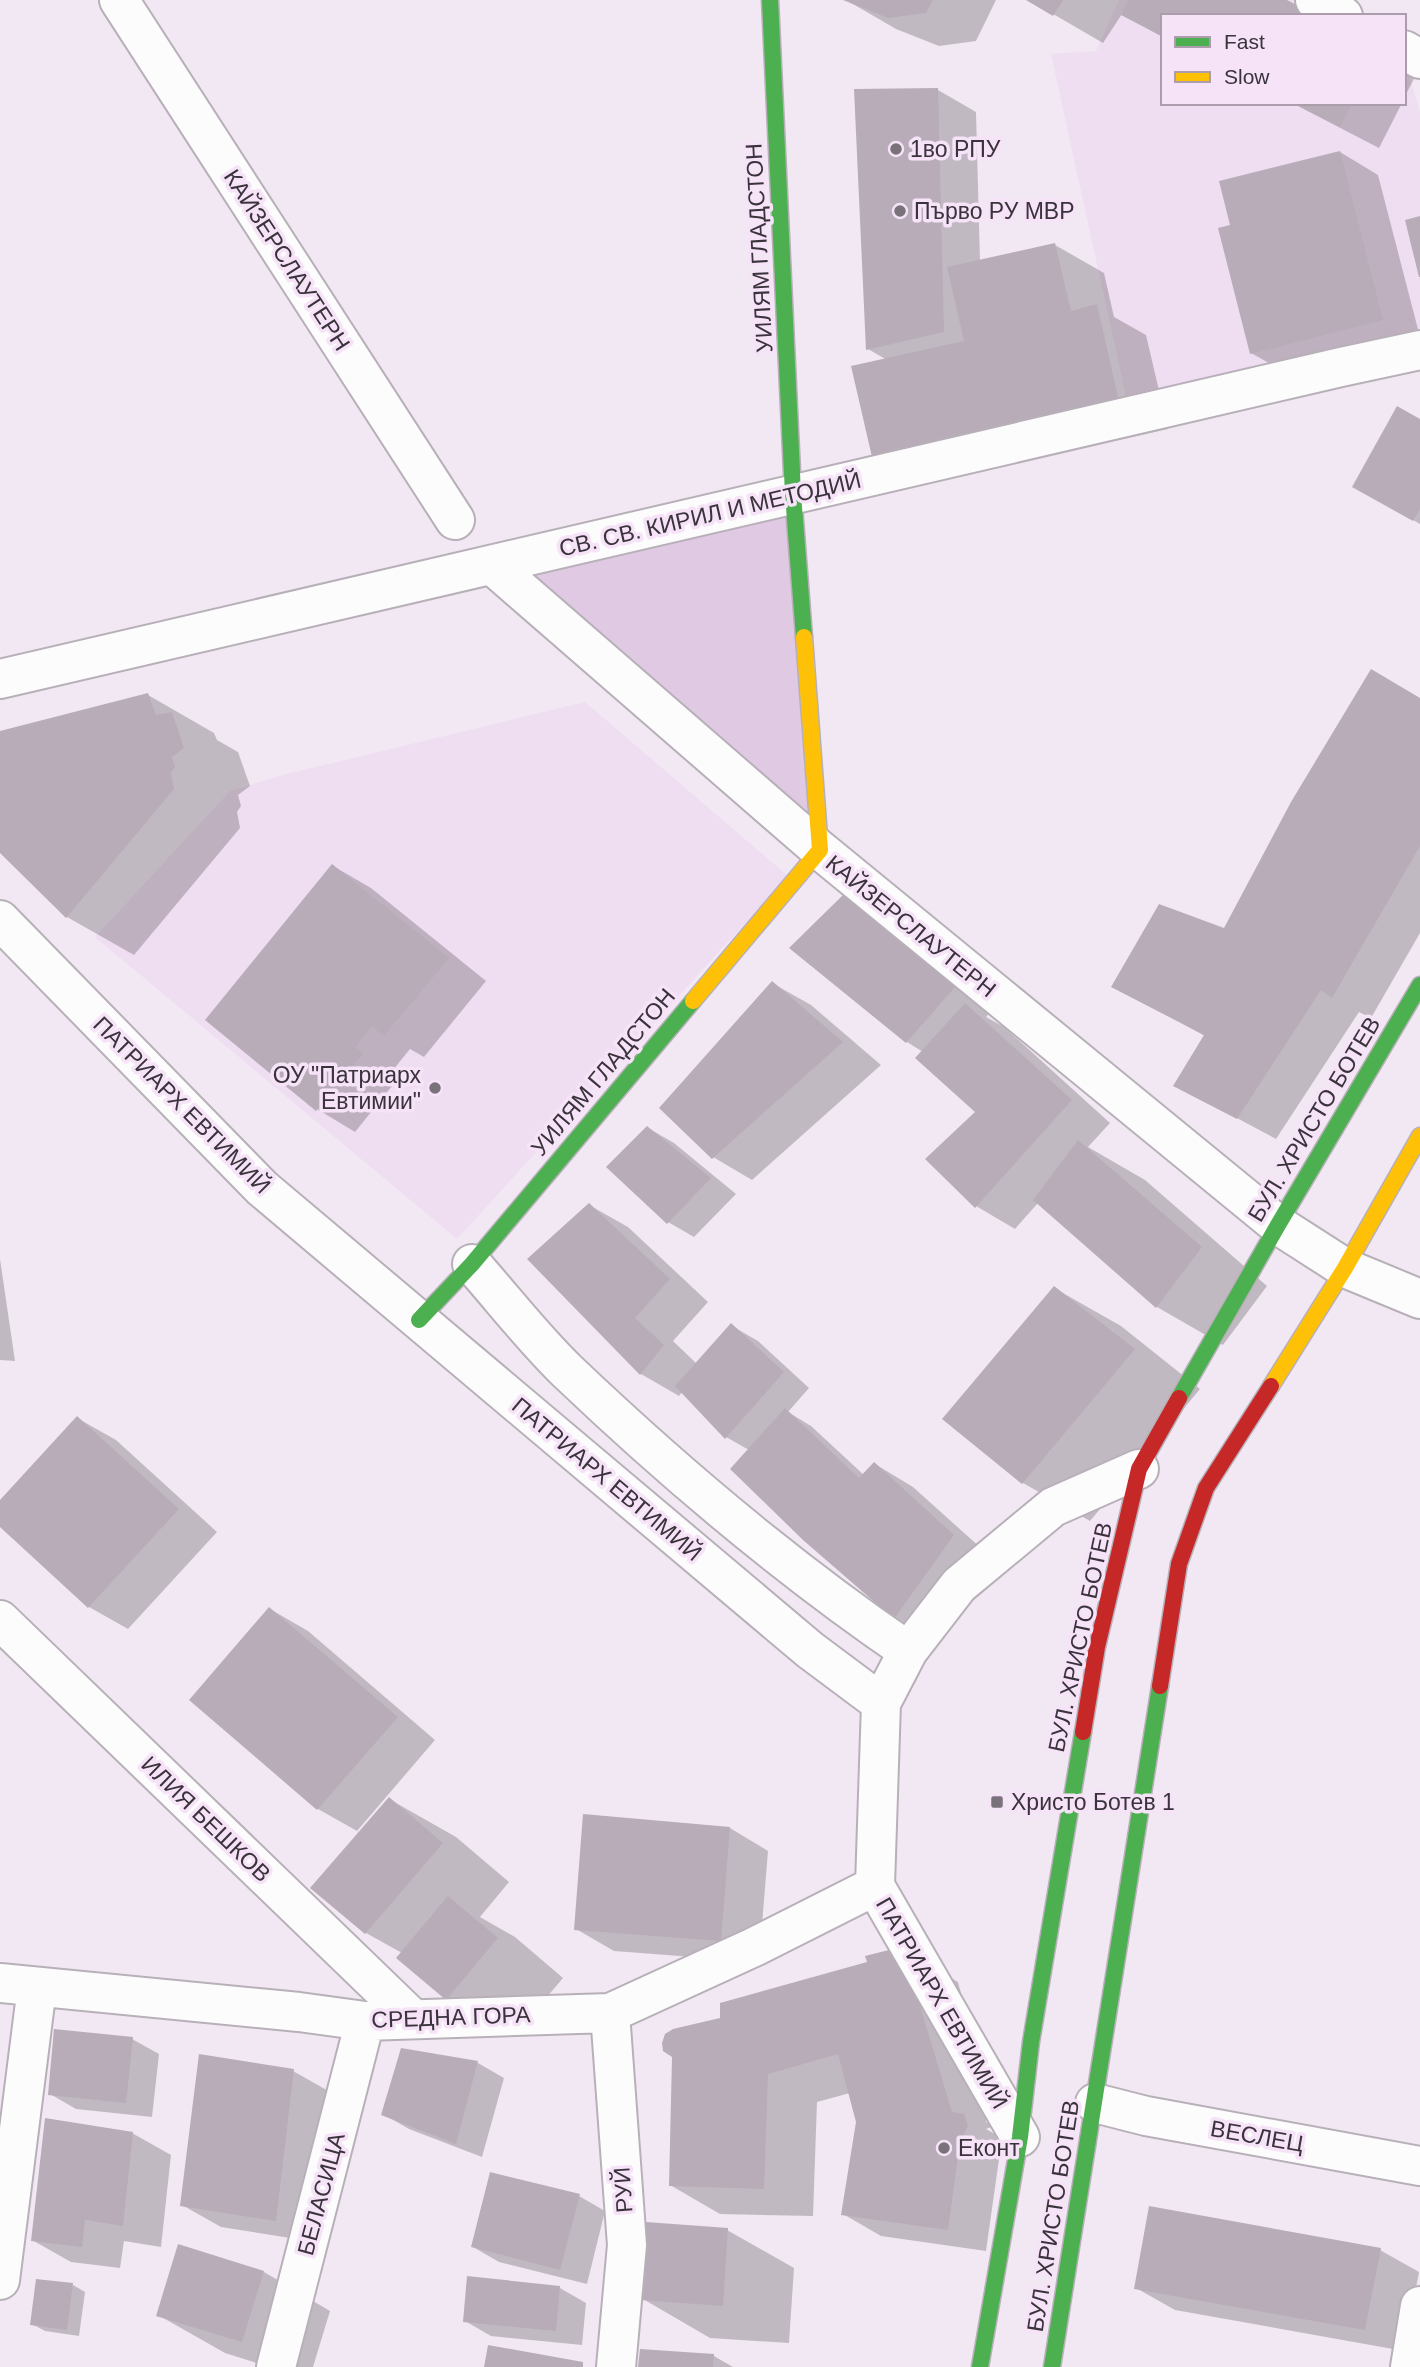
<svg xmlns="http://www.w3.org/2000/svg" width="1420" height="2367" font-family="Helvetica,sans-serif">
	<rect width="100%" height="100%" fill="#f2e8f3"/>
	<path fill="#efddf1" d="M1119,0H1300L1331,16H1163V103H1404V59L1420,112V335L1128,406L1051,54L1096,51Z
		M585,702L788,876L457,1239L95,937L230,791L283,775Z"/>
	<path fill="#e0c9e3" d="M793,494L820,850L492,565Z"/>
	<path fill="#0003" d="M846,0H996L976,41L939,46L896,29Z
		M1029,0H1284L1163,16V37L1122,14L1103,43Z
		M1404,63L1418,71L1404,98Z
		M938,90L976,112L980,261L1055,245L1104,273L1114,317L1146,335L1168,429L923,484L874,456L887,360L868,349Z
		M1292,103H1402L1379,148Z
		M1340,152L1378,175L1420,337L1290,375L1251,353L1232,226Z
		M1420,421V524L1354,486Z
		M148,695L214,733L217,740L238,752L250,786L238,795L241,806L237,812L240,828L134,955L67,917L0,850V733Z
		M1420,699V933L1371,1018L1359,1012L1276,1139L1175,1085L1205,1036L1114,986L1225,930Z
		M333,866L371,888L486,981L424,1057L410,1049L393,1070L400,1076L355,1132L317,1109Z
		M843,897L882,919L992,1010L986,1017L1004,1027L1110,1123L1088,1147L1145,1180L1267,1286L1223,1345L1157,1307L1038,1203L1015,1229L976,1206L978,1112L923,1052L907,1042Z
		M772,983L811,1005L881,1065L752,1180L713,1157Z
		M648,1128L674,1143L736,1194L694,1237L668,1222Z
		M589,1205L628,1227L708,1302L673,1341L697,1364L732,1326L758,1341L809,1388L788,1412L811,1426L864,1475L875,1464L913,1487L992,1558L933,1640L895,1617L749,1450L726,1437L683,1391L679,1396L641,1374Z
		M0,1259L15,1361L0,1360Z
		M1054,1288L1121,1326L1200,1389L1090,1521L1023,1483L945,1418Z
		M77,1418L116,1440L217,1532L128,1629L89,1607L0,1525V1502Z
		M270,1609L308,1631L435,1740L357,1831L318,1809L191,1699Z
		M389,1799L456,1837L509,1882L480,1917L515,1937L563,1978L513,2037L447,1998L402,1953L366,1933Z
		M730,1828L768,1851L759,1962L614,1951L576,1929Z
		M909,1954L958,1982L996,2123L986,2118V2122L994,2126L986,2129L1002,2138L986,2251L881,2236L843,2214L858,2121L850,2093L817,2102L813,2216L720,2214L670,2185L722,2020Z
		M132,2039L159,2054L152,2117L76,2109L50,2094Z
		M402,2050L478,2063L504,2078L482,2157L409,2129L383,2114Z
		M293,2071L332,2093L315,2242L221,2227L182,2205Z
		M132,2133L171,2155L161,2247L124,2241L120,2268L71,2262L32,2240Z
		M579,2196L605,2211L587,2284L499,2262L473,2247Z
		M727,2230L794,2268L789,2343L710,2338L643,2299Z
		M1380,2250L1419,2272L1404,2351L1175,2310L1136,2288Z
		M264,2272L330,2311L313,2367H269L225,2353L158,2315Z
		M73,2285L85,2292L79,2336L45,2331L32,2324Z
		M560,2288L586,2303L582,2345L491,2336L465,2321Z
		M714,2356L733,2367H640Z"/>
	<path fill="#b7acb8" d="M843,0H933L926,13L888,18Z
		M1026,0H1063L1053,16Z
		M1129,0H1287L1318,16H1163V37L1121,15Z
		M938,88L944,332L866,350L854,89Z
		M1293,103H1352L1340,127Z
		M1340,151L1383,320L1250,354L1218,228L1230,225L1219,181Z
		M1420,216V277H1419L1405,220Z
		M1055,243L1071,311L1097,304L1119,401L872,457L851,366L964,341L947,267Z
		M1397,406L1420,419V509L1413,521L1352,487Z
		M1371,669L1420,698V846L1332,998L1321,990L1237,1119L1173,1086L1204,1035L1111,987L1159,904L1224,928L1291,802Z
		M148,693L156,715L172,712L184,748L172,757L175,767L171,773L174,789L66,918L0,853V731Z
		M332,864L449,958L384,1036L372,1026L355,1047L363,1053L316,1111L205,1020Z
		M843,895L955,987L906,1043L789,948Z
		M772,981L843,1042L712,1159L659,1108Z
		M965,1003L1072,1100L975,1208L925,1159L975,1112L915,1058Z
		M647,1126L711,1178L667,1224L606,1167Z
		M1078,1140L1202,1247L1156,1308L1033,1200Z
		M589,1203L670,1279L635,1318L664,1345L640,1375L527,1259Z
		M1054,1286L1135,1349L1022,1484L942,1419Z
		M731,1323L784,1372L725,1439L675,1386Z
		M785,1408L859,1478L874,1462L954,1535L894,1619L803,1540L730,1469Z
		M77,1416L179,1509L88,1608L0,1527V1500Z
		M269,1607L398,1717L317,1810L189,1700Z
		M389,1797L443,1843L365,1934L310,1888Z
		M583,1814L730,1827L721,1941L574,1930Z
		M448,1896L498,1938L446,2000L396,1958Z
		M897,1948L914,1986L952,2112L964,2114L968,2126L960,2141L948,2230L841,2215L856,2122L838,2054L768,2074L764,2189L669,2186L672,2057L663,2051L662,2043L665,2034L673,2029L720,2018V2003L867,1962L865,1956Z
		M54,2029L133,2037L126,2103L48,2095Z
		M401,2048L478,2061L456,2144L381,2115Z
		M199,2054L294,2069L276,2221L180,2206Z
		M45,2118L133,2132L123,2226L85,2220L82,2247L31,2241Z
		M490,2172L580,2194L560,2270L471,2247Z
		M1149,2206L1381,2248L1365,2330L1134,2289Z
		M646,2222L728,2228L723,2306L641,2300Z
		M178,2244L264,2271L242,2342L156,2316Z
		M467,2276L560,2286L556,2331L463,2322Z
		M36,2279L73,2283L67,2330L30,2325Z
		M488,2345L583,2362V2367H484Z
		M640,2349L714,2354L713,2367H638Z"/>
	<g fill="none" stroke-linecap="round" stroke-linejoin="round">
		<defs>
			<path id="street" d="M119,0L455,520
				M1315,0L1343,16
				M1404,50L1420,59
				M492,565L820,850L1278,1225L1345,1268L1420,1299
				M0,679L1341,367L1420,350
				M0,920L262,1188L810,1650L881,1703
				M472,1264C503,1299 533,1338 567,1371C672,1471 788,1569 908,1651
				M0,1620L412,2018
				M0,1983L299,2012L365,2021L610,2013L754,1947L875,1886
				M610,2013L627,2245L616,2367
				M1095,2103L1146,2116L1420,2166
				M1020,2137L875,1886L881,1703L908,1651L959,1585L1053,1507L1139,1469
				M0,2280L37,1987
				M276,2367L365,2021
				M1410,2367L1420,2306"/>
			<path id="fast" d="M770,0L793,494L804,637
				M419,1320L472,1264L693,1001
				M1179,1398L1278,1225L1420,985
				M980,2367L1020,2137L1031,2042L1083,1732
				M1052,2367L1160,1686"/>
			<path id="slow" d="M693,1001L820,850L804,637
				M1271,1386L1345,1268L1420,1136"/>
			<path id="jam" d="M1160,1686L1179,1564L1206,1488L1271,1386
				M1083,1732L1097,1647L1139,1469L1179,1398"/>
		</defs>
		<use href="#street" stroke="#b8b0b9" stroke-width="42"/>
		<use href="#fast" stroke="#b8b0b9" stroke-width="19"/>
		<use href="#slow" stroke="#b8b0b9" stroke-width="19"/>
		<use href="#jam" stroke="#b8b0b9" stroke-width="19"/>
		<use href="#street" stroke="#fdfcfd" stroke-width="38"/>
		<use href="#fast" stroke="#4caf50" stroke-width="16"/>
		<use href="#slow" stroke="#ffc107" stroke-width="16"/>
		<use href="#jam" stroke="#c62828" stroke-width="16"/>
	</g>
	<g fill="#7a727b" stroke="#f6e3f8" stroke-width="2.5">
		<circle cx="896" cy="149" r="7"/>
		<circle cx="900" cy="211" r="7"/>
		<circle cx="435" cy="1088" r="7"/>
		<rect x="990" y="1795" width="14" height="14" rx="3.5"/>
		<circle cx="944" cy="2148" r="7"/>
	</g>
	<g text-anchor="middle" stroke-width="7" stroke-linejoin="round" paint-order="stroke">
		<g font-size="23" fill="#3a333b" stroke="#f6e3f8" text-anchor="start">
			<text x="910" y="157">1во РПУ</text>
			<text x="914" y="219">Първо РУ МВР</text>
			<text x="421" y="1083" text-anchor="end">ОУ "Патриарх<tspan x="421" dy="26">Евтимии"</tspan></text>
			<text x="1011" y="1810">Христо Ботев 1</text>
			<text x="958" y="2156">Еконт</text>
		</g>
		<g font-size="23" fill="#3a333b" stroke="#f6e3f8">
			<text transform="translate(759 248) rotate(-93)" y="8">УИЛЯМ ГЛАДСТОН</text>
			<text transform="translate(287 260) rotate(57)" y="8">КАЙЗЕРСЛАУТЕРН</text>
			<text transform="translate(710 514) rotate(-13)" y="8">СВ. СВ. КИРИЛ И МЕТОДИЙ</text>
			<text transform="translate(911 926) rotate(39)" y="8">КАЙЗЕРСЛАУТЕРН</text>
			<text transform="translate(603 1072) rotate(-50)" y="8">УИЛЯМ ГЛАДСТОН</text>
			<text transform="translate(182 1105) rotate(45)" y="8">ПАТРИАРХ ЕВТИМИЙ</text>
			<text transform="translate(1314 1119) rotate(-59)" y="8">БУЛ. ХРИСТО БОТЕВ</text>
			<text transform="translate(607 1479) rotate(40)" y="8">ПАТРИАРХ ЕВТИМИЙ</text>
			<text transform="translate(1080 1637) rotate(-78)" y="8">БУЛ. ХРИСТО БОТЕВ</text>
			<text transform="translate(206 1819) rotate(44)" y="8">ИЛИЯ БЕШКОВ</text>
			<text transform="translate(942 2003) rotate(60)" y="8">ПАТРИАРХ ЕВТИМИЙ</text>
			<text transform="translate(451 2017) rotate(-2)" y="8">СРЕДНА ГОРА</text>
			<text transform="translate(1257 2136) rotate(10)" y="8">ВЕСЛЕЦ</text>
			<text transform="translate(623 2190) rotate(-94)" y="8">РУЙ</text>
			<text transform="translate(321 2194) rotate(-75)" y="8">БЕЛАСИЦА</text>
			<text transform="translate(1053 2216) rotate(-81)" y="8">БУЛ. ХРИСТО БОТЕВ</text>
		</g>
	</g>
	<rect x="1161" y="14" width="245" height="91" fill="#f6e3f8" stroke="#ab9dac" stroke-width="2"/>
	<rect x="1175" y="37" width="35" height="10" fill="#4caf50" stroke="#ab9dac" stroke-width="2"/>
	<text x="1224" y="49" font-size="21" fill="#3a333b">Fast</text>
	<rect x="1175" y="72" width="35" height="10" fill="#ffc107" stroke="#ab9dac" stroke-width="2"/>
	<text x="1224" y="84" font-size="21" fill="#3a333b">Slow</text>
</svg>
